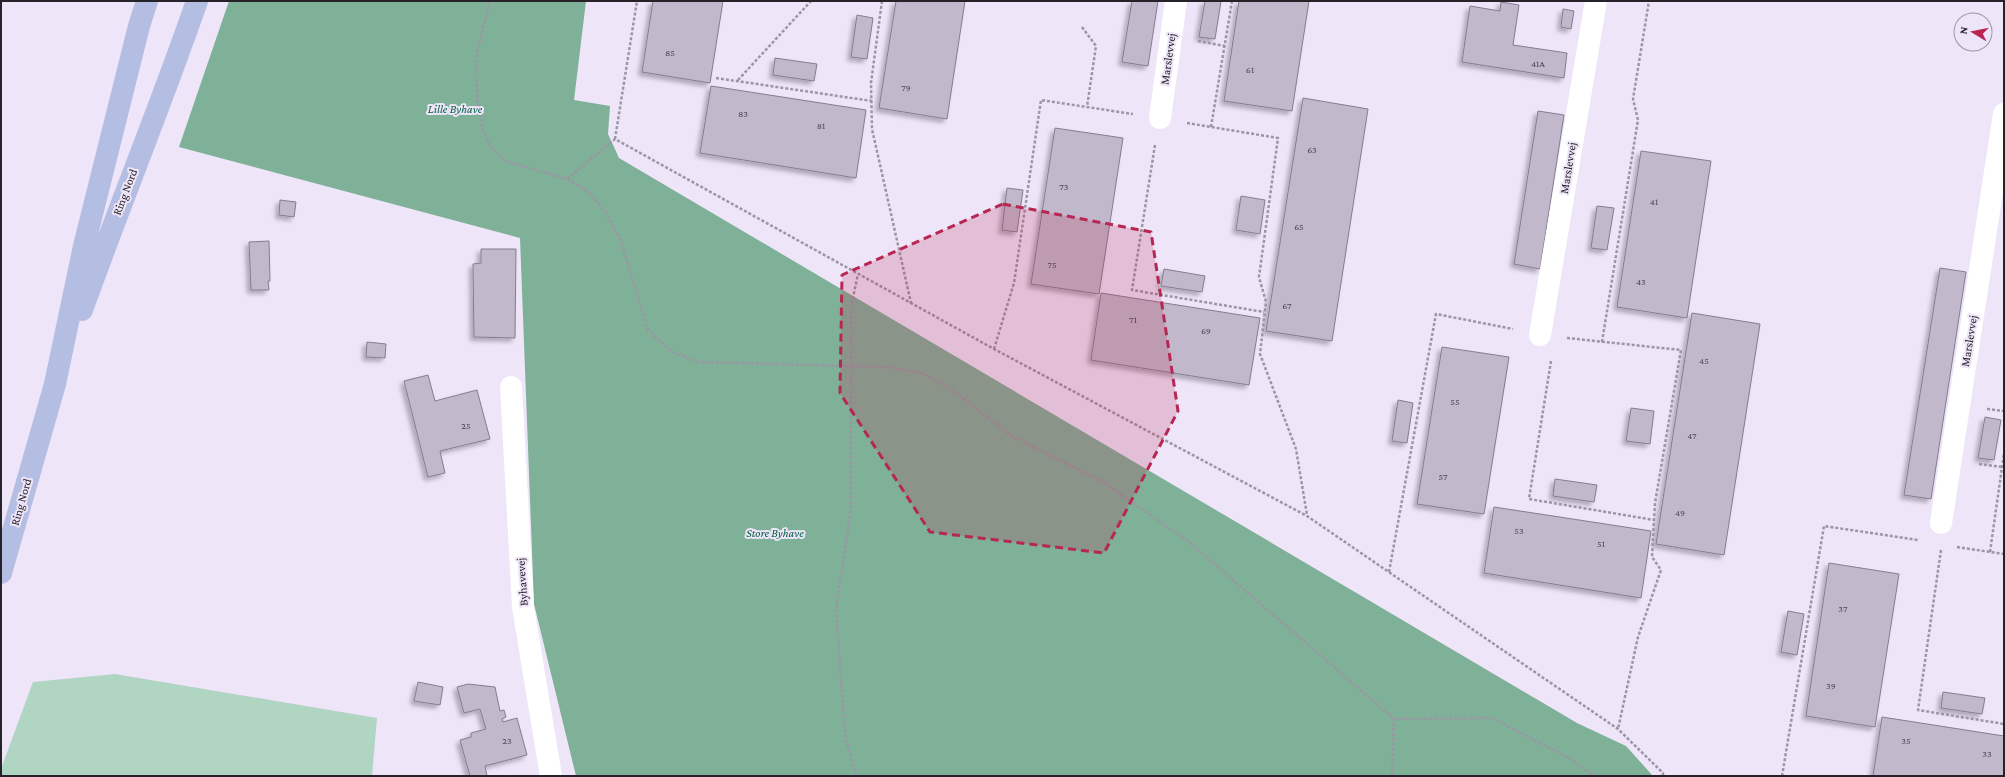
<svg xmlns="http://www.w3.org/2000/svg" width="2005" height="777" font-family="'Crimson Pro',serif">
	<defs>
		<filter id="shadow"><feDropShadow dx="-3.5" dy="3.5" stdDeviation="2" flood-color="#0004"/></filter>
	</defs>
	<rect width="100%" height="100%" fill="#eee5f9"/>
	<path fill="#b0d5c2" d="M115,674L377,718L372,776H1V769L33,682Z"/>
	<path fill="#7fb098" d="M229,1H586L574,100L610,106L608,134L619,158L1577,723L1626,746L1653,776H576L534,604L520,238L179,147Z"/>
	<path fill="#c1b8cb" stroke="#857d8f" filter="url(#shadow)" d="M653,1H723L710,83L642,72Z
		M896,1H965L947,119L879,108Z
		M1132,1H1158L1148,66L1122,62Z
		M1205,1H1221L1215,39L1199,37Z
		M1239,1H1309L1292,111L1224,101Z
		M1501,2L1519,5L1513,45L1567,53L1564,78L1462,62L1470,6L1500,11Z
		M1563,9L1574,11L1571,29L1561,27Z
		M857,15L873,18L867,59L851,57Z
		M775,58L817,64L814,81L773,75Z
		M711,86L866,110L856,178L700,153Z
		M1303,98L1368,109L1332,341L1266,331Z
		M1538,111L1564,115L1540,269L1514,264Z
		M1055,128L1123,138L1099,294L1031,284Z
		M1641,151L1711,161L1687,318L1617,307Z
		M1007,188L1023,190L1017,232L1002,230Z
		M1241,196L1265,200L1260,234L1236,230Z
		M280,200L296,202L294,217L279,215Z
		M1597,206L1614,208L1607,250L1591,248Z
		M269,241L270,281H268L269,290H251L249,242Z
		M481,249H516L515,338L474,337L473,264L481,263Z
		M1940,268L1966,272L1931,499L1904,495Z
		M1164,269L1205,276L1202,292L1161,286Z
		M1101,293L1260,318L1249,385L1091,360Z
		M1692,313L1760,324L1724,555L1656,544Z
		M367,342L386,344L385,358L366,357Z
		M1442,347L1509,357L1484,514L1417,504Z
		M428,375L435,401L477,390L490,439L440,451L445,473L428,477L404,381Z
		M1398,400L1413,403L1407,443L1392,441Z
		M1631,408L1654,411L1650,444L1626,441Z
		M1985,417L2001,420L1994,460L1978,458Z
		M1555,479L1597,485L1594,502L1553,496Z
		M1494,507L1651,531L1641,598L1484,573Z
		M1829,563L1899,574L1875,727L1806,716Z
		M1788,611L1804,614L1797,655L1781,652Z
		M418,682L443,687L440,705L414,701Z
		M468,684L495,687L500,711L504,710L506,717L502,719L503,722L517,718L527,755L485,766L487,776H470L460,740L471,737V733L486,729L480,709L464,713L457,687Z
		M1943,692L1985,698L1982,714L1941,708Z
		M1882,717L2004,736V776H1873Z"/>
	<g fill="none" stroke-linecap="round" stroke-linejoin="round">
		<path stroke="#9c95a4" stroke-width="2.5" stroke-dasharray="3 2" stroke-linecap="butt" d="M490,1L476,56L477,97L483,131L490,146L505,161L567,179L586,190L605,211L621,241L648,330L671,351L697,362L888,367L921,373L950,388L1010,435L1105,483L1189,542L1394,719L1492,718L1569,758L1594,776
			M882,1L871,83L872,129L911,303
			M1082,27L1096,46L1087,107
			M1198,41L1225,46
			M716,78L872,101
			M738,80L811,1
			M1187,123L1278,138L1259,277L1266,302L1260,354L1296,449L1307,515
			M1211,127L1232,1
			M615,139L637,1
			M1155,145L1132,290L1264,312
			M567,179L615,139L994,349L1307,516L1618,729L1663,773V776
			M1567,338L1681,350L1655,503L1652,557L1661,570L1638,637L1618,729
			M1602,342L1638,120L1633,99L1649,1
			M994,349L1014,283L1041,100L1133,114
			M1551,361L1529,499L1654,520
			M1987,409L2004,411
			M1979,464L2002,467
			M1957,547L2004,554
			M1941,550L1918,710L2004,724
			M1990,552L2004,453
			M1389,572L1436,314L1513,329
			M856,776L845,735L836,609L851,509V307L858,274
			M1392,776L1394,719
			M1782,776L1824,526L1918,540"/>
		<path stroke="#fff" stroke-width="22" d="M1160,118L1176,1
			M1540,335L1596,1
			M511,387L523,607L551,776
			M1941,523L2004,114"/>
		<path stroke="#b4bee2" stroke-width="22" d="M82,310C119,207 161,105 197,1
			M1,573L55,384L84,246L139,26L147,1"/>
	</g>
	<path fill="#b72752" fill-opacity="0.2" stroke="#b72752" stroke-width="3" stroke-dasharray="8 5" stroke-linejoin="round" d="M1003,204L1151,232L1178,411L1104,553L930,532L840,393L842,275Z"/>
	<g text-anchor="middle" stroke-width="4" stroke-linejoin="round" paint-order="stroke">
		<g font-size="10" fill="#4d4852">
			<text x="670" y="56">85</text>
			<text x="1538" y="67">41A</text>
			<text x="1250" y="73">61</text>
			<text x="906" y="91">79</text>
			<text x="743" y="117">83</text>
			<text x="821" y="129">81</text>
			<text x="1312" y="153">63</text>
			<text x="1064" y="190">73</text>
			<text x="1654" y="205">41</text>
			<text x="1299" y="230">65</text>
			<text x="1052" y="268">75</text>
			<text x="1641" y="285">43</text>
			<text x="1287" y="309">67</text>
			<text x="1133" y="323">71</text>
			<text x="1206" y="334">69</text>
			<text x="1704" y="364">45</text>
			<text x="1455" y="405">55</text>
			<text x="466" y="429">25</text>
			<text x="1692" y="439">47</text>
			<text x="1443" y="480">57</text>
			<text x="1680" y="516">49</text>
			<text x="1519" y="534">53</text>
			<text x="1601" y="547">51</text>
			<text x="1843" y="612">37</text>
			<text x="1831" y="689">39</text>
			<text x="507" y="744">23</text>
			<text x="1906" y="744">35</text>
			<text x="1987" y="757">33</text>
		</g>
		<g font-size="12" fill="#262229" stroke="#eee5f9">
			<text transform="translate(1168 59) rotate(-82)" y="4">Marslevvej</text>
			<text transform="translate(1568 168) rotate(-81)" y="4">Marslevvej</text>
			<text transform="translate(125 192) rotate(-69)" y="4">Ring Nord</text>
			<text transform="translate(1969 341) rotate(-81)" y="4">Marslevvej</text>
			<text transform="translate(21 502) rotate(-74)" y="4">Ring Nord</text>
			<text transform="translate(522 582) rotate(-94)" y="4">Byhavevej</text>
		</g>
		<g font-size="12" font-style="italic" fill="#005f40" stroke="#eee5f9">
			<text x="455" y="113">Lille Byhave</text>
			<text x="775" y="537">Store Byhave</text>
		</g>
	</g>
	<rect width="2005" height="777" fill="none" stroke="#262229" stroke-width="4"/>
	<g transform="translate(1973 32) rotate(280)"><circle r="19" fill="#eee5f9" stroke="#9e97a6"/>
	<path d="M0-3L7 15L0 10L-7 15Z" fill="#b72752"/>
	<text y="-6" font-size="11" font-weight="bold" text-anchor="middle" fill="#262229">N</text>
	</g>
</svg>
